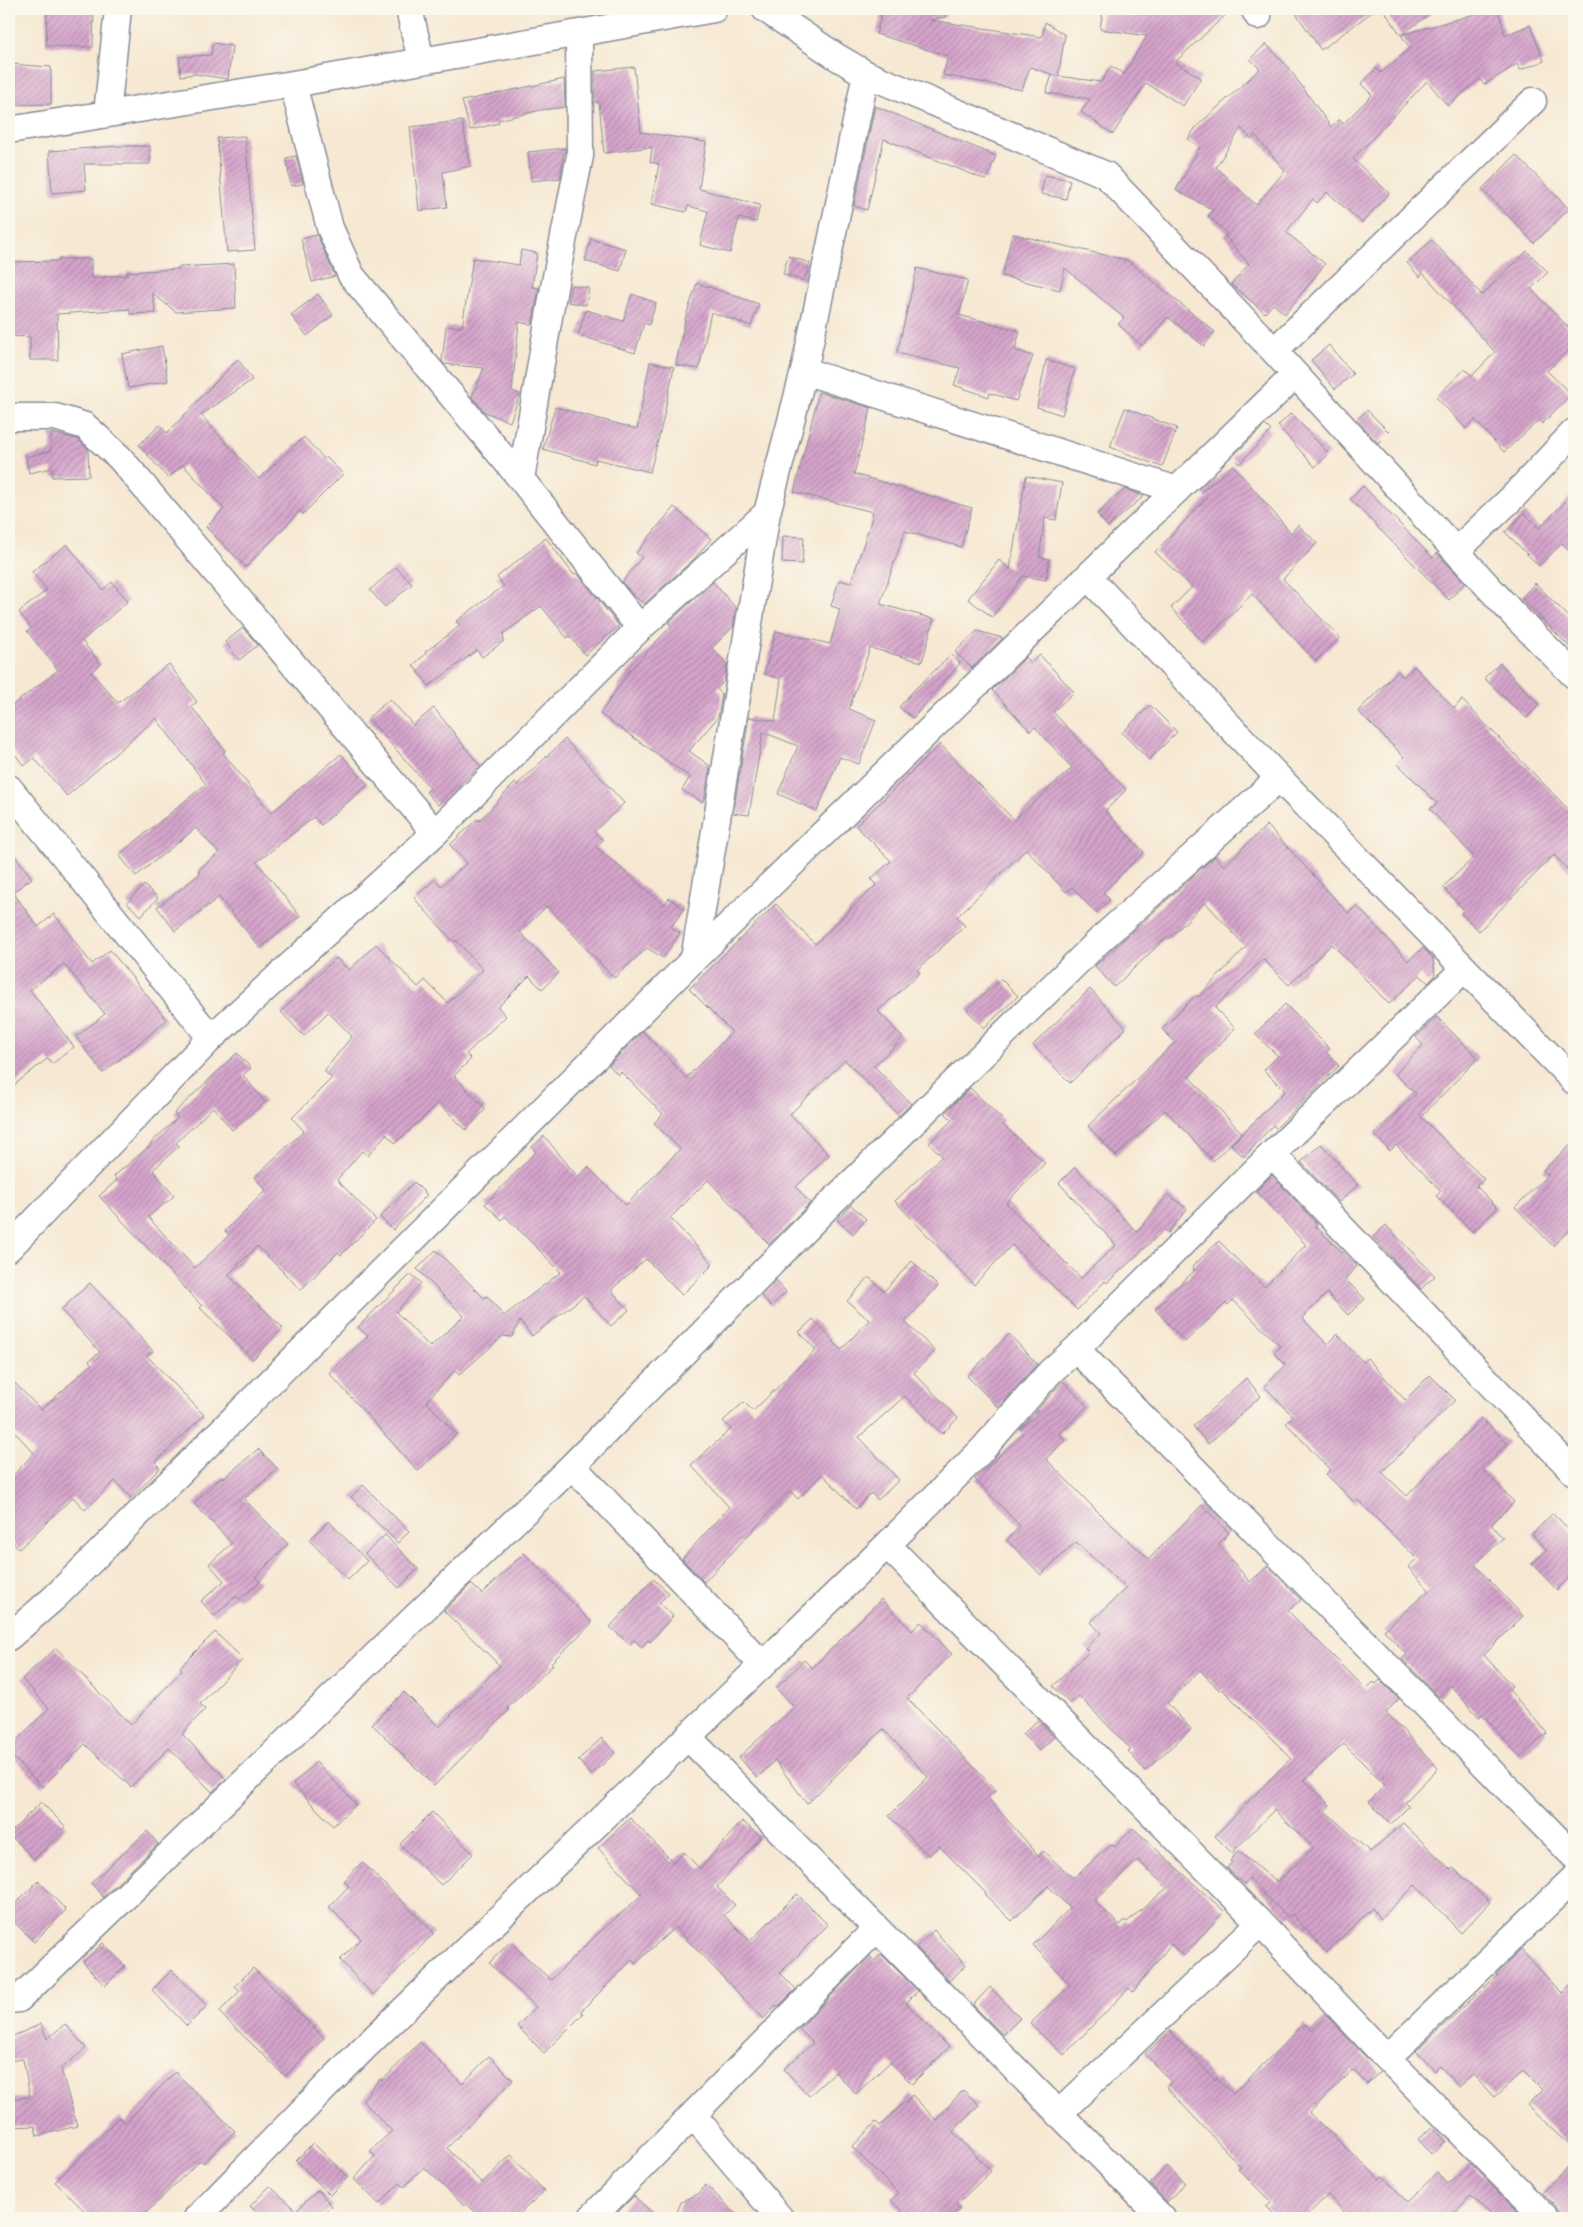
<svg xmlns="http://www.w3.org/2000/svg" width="1583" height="2227" font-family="'Architects Daughter',sans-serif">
	<defs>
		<pattern id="building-hatch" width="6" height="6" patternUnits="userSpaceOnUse" patternTransform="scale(1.25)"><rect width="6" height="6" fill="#d6a4cb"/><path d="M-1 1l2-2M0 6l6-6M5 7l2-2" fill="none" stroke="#ad86a8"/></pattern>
	</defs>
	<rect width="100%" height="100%" fill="#fbf7ec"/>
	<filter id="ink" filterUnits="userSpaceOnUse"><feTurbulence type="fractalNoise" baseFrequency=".02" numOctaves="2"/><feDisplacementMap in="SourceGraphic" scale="10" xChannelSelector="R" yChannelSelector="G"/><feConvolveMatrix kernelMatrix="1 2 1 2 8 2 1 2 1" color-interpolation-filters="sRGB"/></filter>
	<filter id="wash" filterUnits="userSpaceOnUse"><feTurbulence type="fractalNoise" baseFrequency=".0096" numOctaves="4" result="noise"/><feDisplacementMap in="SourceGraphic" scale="20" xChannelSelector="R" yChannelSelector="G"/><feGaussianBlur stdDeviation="1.12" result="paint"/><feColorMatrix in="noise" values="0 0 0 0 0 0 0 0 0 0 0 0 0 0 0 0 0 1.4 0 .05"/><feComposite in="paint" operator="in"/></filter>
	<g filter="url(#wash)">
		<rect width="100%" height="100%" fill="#f6e8d2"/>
		<g id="blocks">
			<path fill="url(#building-hatch)" fill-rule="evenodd" d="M47,9H94L93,47L46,46Z
				M883,9H945L946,17L930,20L1042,37L1045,22L1065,35L1058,76L1101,82L1111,66L1124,74L1147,36L1100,29L1103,9H1232L1175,62L1201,78L1183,106L1146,83L1113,134L1081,112L1090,99L1046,93L1052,75L1057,76L1030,67L1022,90L943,75L948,56L876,34Z
				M1293,9H1376L1321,50Z
				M1383,9H1437L1401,35Z
				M1493,9H1498L1505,35L1530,25L1544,61L1520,70L1517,64L1484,85L1480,79L1448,106L1427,81L1353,159L1389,193L1362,223L1327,192L1317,203L1313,199L1286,232L1325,264L1285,314L1273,304L1265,313L1231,284L1249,264L1224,235L1227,233L1208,216L1213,210L1176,190L1200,147L1188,139L1196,127L1260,69L1250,59L1266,44L1288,67L1331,127L1339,119L1343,124L1372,95L1361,84L1376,68L1381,73L1410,48L1401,35ZM1241,128L1251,139L1255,135L1285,171L1256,205L1216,167Z
				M213,43L232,46L228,79L195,74L181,76L179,57L211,55Z
				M9,64L51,67V104L9,105Z
				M634,67L641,132L706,142L699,189L760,205L756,222L739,218L730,253L700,245L708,211L688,206L686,212L651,204L659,164L650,162L652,147L604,153L599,102H595V71Z
				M564,79L565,107L541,110L498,120L499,123L470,130L462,101Z
				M875,106L996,156L986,180L884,139L867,210L854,206Z
				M462,121L471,166L443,172L447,207L419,211L410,127Z
				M245,136L255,250L227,252L217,138Z
				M119,146H150V164H84L86,190L52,193L49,151Z
				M565,148L560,178L531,181L528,152Z
				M1516,155L1569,209L1534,243L1482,189Z
				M296,156L303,184L291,186L286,158Z
				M1045,175L1070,180L1066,199L1041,194Z
				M1012,234L1127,260L1215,332L1204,346L1168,317L1142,346L1118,324L1124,318L1065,268L1060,290L1002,276Z
				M317,235L335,276L312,282L301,239Z
				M591,239L626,249L620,271L585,261Z
				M1432,240L1482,295L1527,251L1548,272L1531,289L1574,333V344L1547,371L1571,394L1542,424L1539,420L1504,452L1475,420L1466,429L1436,397L1465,369L1472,376L1495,352L1423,273L1420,277L1407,263Z
				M521,250L537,253L532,287L539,288L532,325L519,322L512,391L520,394L510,422L485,412L472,397L484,368L444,364L442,361L446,326L462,327L473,258L519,265Z
				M788,256L810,263L804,281L783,274Z
				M59,259H91V278L128,275L126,272L178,269V267L234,264L236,308L176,312L152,293L156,313L130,314V309L57,314L58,360H30V337L9,336V262L59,261Z
				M917,268L968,280L959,315L1020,331L1015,350L1033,356L1016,401L990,393L989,397L954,385L960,368L897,353Z
				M697,283L759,304L751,326L711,312L699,369L676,365L685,319Z
				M571,285L589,288L586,305L568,302Z
				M318,294L333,315L307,336L291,315Z
				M632,294L656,303L649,325L644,323L635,353L578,335L586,310L623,321Z
				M1329,345L1353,374L1335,389L1311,360Z
				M162,346L168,381L128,388L122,354Z
				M238,359L252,380L201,415L259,479L304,437L324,459L326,457L343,474L303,514L300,511L246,567L206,527L224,509L183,465L168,478L139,445L160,425L167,433Z
				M1046,360L1075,369L1062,415L1037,407Z
				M650,362L674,367L663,420L650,472L596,459L595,464L543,449L555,407L637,429Z
				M819,392L871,408L854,474L972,508L961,547L905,531L880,604L934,619L922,662L870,648L849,709L876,720L859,764L840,757L817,811L778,794L798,746L763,732L749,815L733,813L749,717L775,721L781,679L764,674L776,631L830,644L840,609L831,606L839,580L851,583L872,518L873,512L794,492Z
				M1125,408L1177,428L1162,467L1110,447Z
				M1367,410L1389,432L1378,443L1357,420Z
				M1291,413L1329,454L1315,467L1278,426Z
				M1265,425L1271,431L1239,464L1232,457Z
				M51,433L77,439L88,449L89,476L52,477V468L29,473L26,457L51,451Z
				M1233,465L1291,533L1298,525L1317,543L1283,579L1340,638L1316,661L1252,594L1203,642L1171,608L1192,587L1155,552L1207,498L1201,492Z
				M1026,476L1062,483L1056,520L1045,518L1039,557L1049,559L1046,580L1023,576L992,617L968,599L999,560L1010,569Z
				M1363,486L1433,558L1437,553L1465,583L1449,600L1350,499Z
				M1125,489L1144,496L1108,527L1097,514Z
				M1574,493V555L1562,543L1539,566L1505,532L1524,513L1539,528Z
				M674,507L711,539L694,559L644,604L635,597L622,582L642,557L636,553Z
				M783,536L804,537L802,564L782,563Z
				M546,538L574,575L577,573L619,626L585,655L570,636L567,638L541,606L503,634L504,641L482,657L477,650L429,686L413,665L426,654L425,652L460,626L456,621L504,586L497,577Z
				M67,544L103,590L112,582L128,601L82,641L101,664L91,672L118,703L169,664L197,702L191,706L225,751L223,753L271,813L341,754L368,785L321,825L314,817L257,862L300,916L260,948L219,897L175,931L157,907L200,874L198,870L219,853L196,828L136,876L119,855L206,784L156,718L67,796L34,758L24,766L9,746V708L58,670L27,631L31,628L19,612L47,590L32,572Z
				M396,567L412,584L385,607L370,590Z
				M713,582L736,608L733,627L712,648L727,664L724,681L717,689L722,694L718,717L689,751L710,766L705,797L702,802L682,790L690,777L600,714L629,671L672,625L668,623Z
				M1535,583L1574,622V651L1521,598Z
				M243,628L258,645L239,660L225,642Z
				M977,631L1003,638L972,668L955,652Z
				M951,655L960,663L913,718L899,707L915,689Z
				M1040,655L1074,692L1053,712L1126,790L1105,811L1144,852L1103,892L1110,900L1096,913L1072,887L1066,892L1026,849L957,917L965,926L917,970L920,973L878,1011L903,1038L874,1066L911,1104L899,1116L845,1060L790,1114L829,1155L796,1187L810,1203L769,1244L708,1180L670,1218L713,1264L682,1295L646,1259L611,1290L629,1310L611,1326L584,1296L532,1336L520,1321L512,1337L503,1336L459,1375L455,1371L426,1401L456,1434L418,1471L329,1373L368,1336L358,1327L411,1274L421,1283L396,1312L430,1347L464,1316L417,1269L436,1250L484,1298L487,1296L504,1316L561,1272L505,1216L502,1220L485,1204L536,1152L532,1147L544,1136L578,1177L588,1167L626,1205L680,1149L654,1123L663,1114L621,1072L618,1075L609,1065L643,1031L686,1078L732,1032L689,989L776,904L815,944L876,885L871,879L891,861L856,826L940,744L1014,820L1072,768L1035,727L1030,731L992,690L1026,657L1031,663Z
				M1500,663L1539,705L1526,718L1484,678Z
				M1414,666L1454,708L1462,700L1574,815V876L1554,855L1479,931L1461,913L1464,910L1443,887L1474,857L1430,809L1437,803L1398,764L1404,757L1358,711L1398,671L1403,677Z
				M390,699L413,725L434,708L480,766L438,805L426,792L430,788L368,718Z
				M1150,705L1177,732L1149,760L1122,733Z
				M565,739L624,803L594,832L603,840L596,847L664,905L669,898L684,909L671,927L680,933L663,958L647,948L614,978L547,906L520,932L559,973L542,989L529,976L498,1007L506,1016L466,1054L471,1059L454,1076L486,1109L466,1130L439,1103L395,1143L386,1134L368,1156L362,1151L337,1180L376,1220L341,1255L338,1252L301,1290L257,1246L228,1275L283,1328L253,1359L200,1308L202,1306L99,1196L117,1180L114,1176L151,1145L150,1144L178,1117L174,1113L237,1053L251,1068L243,1075L265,1102L232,1130L213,1107L176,1143L179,1146L153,1170L174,1196L148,1217L195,1268L229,1235L225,1231L266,1190L254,1177L304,1131L292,1118L332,1078L324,1071L352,1036L328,1012L304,1036L281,1012L336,958L349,970L376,944L418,987L425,980L448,1003L483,970L456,940L454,942L414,898L435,879L441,886L467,863L450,845L477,819L479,821L515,783L517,785Z
				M1267,825L1348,913L1357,906L1408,961L1423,948L1433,958L1435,976L1428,983L1420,975L1389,1004L1332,944L1289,985L1263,959L1215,1008L1235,1028L1189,1077L1242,1133L1213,1161L1165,1110L1116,1156L1088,1126L1175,1042L1162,1029L1196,995L1198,997L1246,947L1205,902L1169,939L1167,937L1114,987L1095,966L1215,856L1224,866Z
				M9,848L32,878L13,892L38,927L54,914L92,964L110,950L167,1020L103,1073L76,1037L105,1014L64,964L30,990L74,1047L52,1064L48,1058L9,1089Z
				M144,885L158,898L141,916L127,903Z
				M1001,979L1018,996L984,1028L967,1010Z
				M1090,989L1126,1028L1070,1083L1033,1045Z
				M1285,1004L1330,1049L1326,1052L1339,1066L1276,1128L1273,1125L1244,1157L1231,1145L1285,1091L1264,1070L1278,1056L1255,1034Z
				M1437,1017L1478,1058L1421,1117L1484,1179L1476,1186L1498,1208L1473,1232L1436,1196L1441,1191L1396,1145L1390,1151L1374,1134L1416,1094L1395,1074L1423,1045L1416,1037Z
				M970,1088L1003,1120L1001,1123L1045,1163L1006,1203L1081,1278L1116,1245L1059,1183L1075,1167L1137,1232L1168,1194L1187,1209L1168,1233L1164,1230L1107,1283L1105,1281L1077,1310L1012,1245L974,1285L895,1201L942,1156L929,1143L952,1120L945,1113Z
				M1574,1142V1226L1553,1246L1515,1207L1548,1175L1543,1170Z
				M1321,1144L1358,1185L1339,1202L1301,1162Z
				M1272,1175L1317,1224L1315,1226L1357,1266L1345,1279L1365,1299L1348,1315L1327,1293L1302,1318L1327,1344L1337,1334L1363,1362L1367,1358L1405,1400L1430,1375L1455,1400L1382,1472L1407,1496L1481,1418L1508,1444L1483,1470L1514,1502L1491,1525L1503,1538L1475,1565L1523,1616L1484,1655L1512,1686L1509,1690L1547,1733L1520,1757L1482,1714L1479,1717L1450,1685L1439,1697L1402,1659L1407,1655L1384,1630L1429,1590L1408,1567L1417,1559L1358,1500L1355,1503L1326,1474L1330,1470L1286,1423L1293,1416L1264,1386L1286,1365L1274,1353L1280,1346L1233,1300L1228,1305L1226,1303L1185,1342L1155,1309L1195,1270L1192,1267L1219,1241L1264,1287L1306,1245L1256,1191Z
				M414,1182L427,1195L393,1230L380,1217Z
				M851,1205L866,1219L853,1234L837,1220Z
				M1386,1225L1435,1276L1421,1289L1373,1237Z
				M912,1261L938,1286L905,1322L935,1351L914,1373L958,1418L942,1434L905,1396L859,1437L899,1480L878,1500L871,1493L856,1509L822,1474L798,1499L790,1491L704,1582L682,1559L729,1507L691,1465L731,1429L723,1421L744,1402L753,1411L816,1350L799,1332L813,1319L841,1350L869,1320L847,1301L869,1277L884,1291Z
				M776,1280L786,1292L771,1306L761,1295Z
				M90,1283L153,1351L147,1356L204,1415L155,1463L160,1468L131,1498L115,1481L85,1510L73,1497L19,1549L9,1538V1480L34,1453L9,1426V1377L41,1410L92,1364L89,1361L100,1352L61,1310Z
				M1009,1334L1037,1364L999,1408L967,1376Z
				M1246,1378L1261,1396L1208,1444L1193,1426Z
				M1063,1381L1087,1406L1059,1434L1065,1440L1046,1459L1102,1516L1149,1559L1202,1505L1229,1533L1218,1544L1250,1582L1268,1566L1301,1600L1288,1611L1366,1689L1374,1682L1376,1684L1380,1680L1399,1699L1386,1712L1438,1768L1405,1802L1409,1806L1391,1824L1369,1802L1385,1785L1344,1744L1304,1780L1330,1805L1325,1811L1370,1852L1403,1823L1451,1870L1453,1868L1490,1902L1461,1933L1415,1885L1380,1919L1372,1908L1326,1952L1292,1914L1288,1917L1249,1879L1245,1884L1235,1876L1227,1868L1232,1862L1230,1861L1238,1851L1277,1882L1314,1848L1274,1810L1232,1853L1215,1836L1291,1758L1222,1689L1220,1691L1200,1670L1167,1703L1191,1729L1145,1771L1128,1751L1131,1749L1079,1696L1070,1704L1053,1686L1089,1652L1085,1648L1101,1633L1091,1622L1126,1588L1076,1542L1041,1575L1007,1540L1020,1526L975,1479L1023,1433L1020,1430Z
				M258,1449L278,1469L244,1499L288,1544L255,1577L260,1582L239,1599L236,1596L214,1616L201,1601L224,1581L209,1564L232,1543L194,1504L222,1476L224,1478Z
				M363,1485L409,1531L398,1543L351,1497Z
				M1553,1513L1574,1535V1573L1557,1590L1532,1564L1547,1550L1532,1534Z
				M329,1521L367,1561L348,1580L309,1540Z
				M385,1535L418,1569L399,1588L365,1554Z
				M524,1553L592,1623L551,1663L553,1665L507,1708L509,1710L434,1786L372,1724L404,1692L439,1727L500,1666L444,1611L471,1584L482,1594Z
				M653,1579L669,1593L659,1603L673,1616L650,1642L648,1640L642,1647L634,1640L630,1645L610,1627Z
				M881,1599L912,1631L921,1622L952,1654L907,1698L996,1790L988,1798L1039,1856L1043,1851L1073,1878L1112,1844L1115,1847L1133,1828L1224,1911L1184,1956L1171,1944L1133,1992L1129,1988L1064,2055L1030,2024L1070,1985L1033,1945L1070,1908L1048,1886L1012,1921L985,1895L986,1893L939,1846L929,1856L889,1816L928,1777L883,1729L807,1804L775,1760L757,1778L739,1757L794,1707L776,1688L804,1660L812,1668ZM1138,1860L1167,1888L1127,1922L1125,1920L1120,1925L1094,1901Z
				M215,1632L243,1659L200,1704L205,1709L182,1734L226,1779L212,1792L169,1748L131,1787L85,1744L42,1787L9,1753V1748L49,1708L22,1679L56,1648L131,1725L182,1670L180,1667Z
				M1038,1720L1054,1737L1039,1751L1023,1734Z
				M602,1738L615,1753L591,1775L578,1760Z
				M316,1762L356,1804L333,1826L293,1784Z
				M41,1802L66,1827L34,1859L9,1834Z
				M432,1812L473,1854L441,1885L400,1844Z
				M630,1818L673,1862L684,1852L700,1869L742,1821L761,1837L717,1887L735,1905L724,1915L750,1941L797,1894L828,1925L780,1973L796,1989L778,2007L776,2005L763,2019L675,1927L635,1964L632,1960L581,2011L583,2014L544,2053L517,2026L536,2007L489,1963L510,1942L551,1980L593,1938L642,1895L598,1848Z
				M147,1831L158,1844L103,1897L91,1883Z
				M362,1862L434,1933L373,1995L340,1960L361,1939L329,1907L349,1886L344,1881Z
				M38,1881L66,1910L34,1942L9,1917V1910Z
				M934,1930L966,1965L949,1981L916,1947Z
				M103,1943L125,1966L105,1986L83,1962Z
				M1521,1950L1562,1993L1574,1981V2149L1527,2105L1542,2090L1523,2071L1494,2097L1473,2075L1459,2087L1440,2066L1435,2071L1416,2051L1498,1975L1496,1974Z
				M881,1954L918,1991L906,2003L949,2047L912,2084L890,2062L856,2094L835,2072L809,2096L784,2069L813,2043L799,2029L870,1956L874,1961Z
				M253,1968L324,2038L285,2076L219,2012L240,1991L235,1986Z
				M172,1970L207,2006L187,2026L152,1990Z
				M990,1987L1020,2018L1003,2035L973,2005Z
				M1327,2016L1380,2072L1367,2084L1353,2070L1309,2113L1379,2179L1383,2176L1407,2202L1437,2173L1448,2184L1470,2163L1525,2218H1495L1471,2196L1449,2218H1350L1328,2195L1304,2218H1278L1266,2206L1271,2202L1238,2169L1241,2167L1166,2087L1171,2082L1145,2054L1170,2031L1215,2080L1217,2078L1233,2094L1304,2024L1312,2031Z
				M41,2024L47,2039L65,2024L86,2048L61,2069L77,2126L37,2136L35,2126L9,2127V2099L30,2097L23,2059L9,2061V2038Z
				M420,2042L462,2084L489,2056L513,2080L447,2148L482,2183L511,2155L544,2191L515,2218H481L466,2203L464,2206L424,2167L404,2187L400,2183L379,2204L354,2179L375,2156L370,2151L392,2131L362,2100L380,2079L382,2081Z
				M175,2072L235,2131L204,2163L200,2160L141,2218H92L55,2182L119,2117L125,2123Z
				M963,2090L979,2105L953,2132L991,2171L956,2205L960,2209L951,2218H908L891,2200L898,2193L852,2147L876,2122L880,2126L912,2095L936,2120Z
				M1432,2127L1445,2141L1431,2154L1418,2139Z
				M313,2143L348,2177L330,2195L296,2160Z
				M1574,2161V2218H1564L1557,2207L1542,2192Z
				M1166,2166L1185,2183L1167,2202L1150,2184Z
				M706,2185L740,2218H675L681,2202L698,2194Z
				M270,2186L296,2211L318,2190L332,2206L319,2218H263L250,2206Z
				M634,2196L658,2218H619L615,2215Z"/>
		</g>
	</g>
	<g filter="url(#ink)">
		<use href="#blocks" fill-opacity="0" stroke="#888c98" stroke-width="1"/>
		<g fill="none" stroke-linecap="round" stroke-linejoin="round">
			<defs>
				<path id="minor" d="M409,9L421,60
					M765,9L837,57L866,74L1106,175L1274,351L1514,615L1574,675
					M1254,9L1258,16
					M293,84L330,228L351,275L521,479L640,628
					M107,114L118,9
					M9,130L293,84L714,9
					M1274,351L1533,101
					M804,371L1177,490
					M9,417H55L85,426L120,458L435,833
					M521,479L555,282L580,156L579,34
					M1456,551L1512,498L1574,432
					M1088,577L1279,778L1574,1081
					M9,788L211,1038
					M694,959L767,513L804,371L866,74
					M1272,1154L1574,1472
					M9,1248L211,1038L435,833L640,628L767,513
					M1076,1349L1574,1856
					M572,1466L763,1665
					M887,1545L1260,1923L1387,2058L1546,2218
					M9,1637L54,1598L694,959L1295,375
					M688,1737L1162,2218
					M9,2000L19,1999L572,1466L831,1203L1100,940L1279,778
					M1387,2058L1574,1878
					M1058,2114L1260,1923
					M693,2115L780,2218
					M197,2218L364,2048L887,1545L982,1450L1050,1372L1076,1349L1272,1154L1464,969
					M591,2218L876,1929"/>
			</defs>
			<use href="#minor" stroke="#888c98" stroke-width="29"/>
			<use href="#minor" stroke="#fff" stroke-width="26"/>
		</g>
	</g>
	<rect width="1583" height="2227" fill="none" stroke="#fbf7ec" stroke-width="30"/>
</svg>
